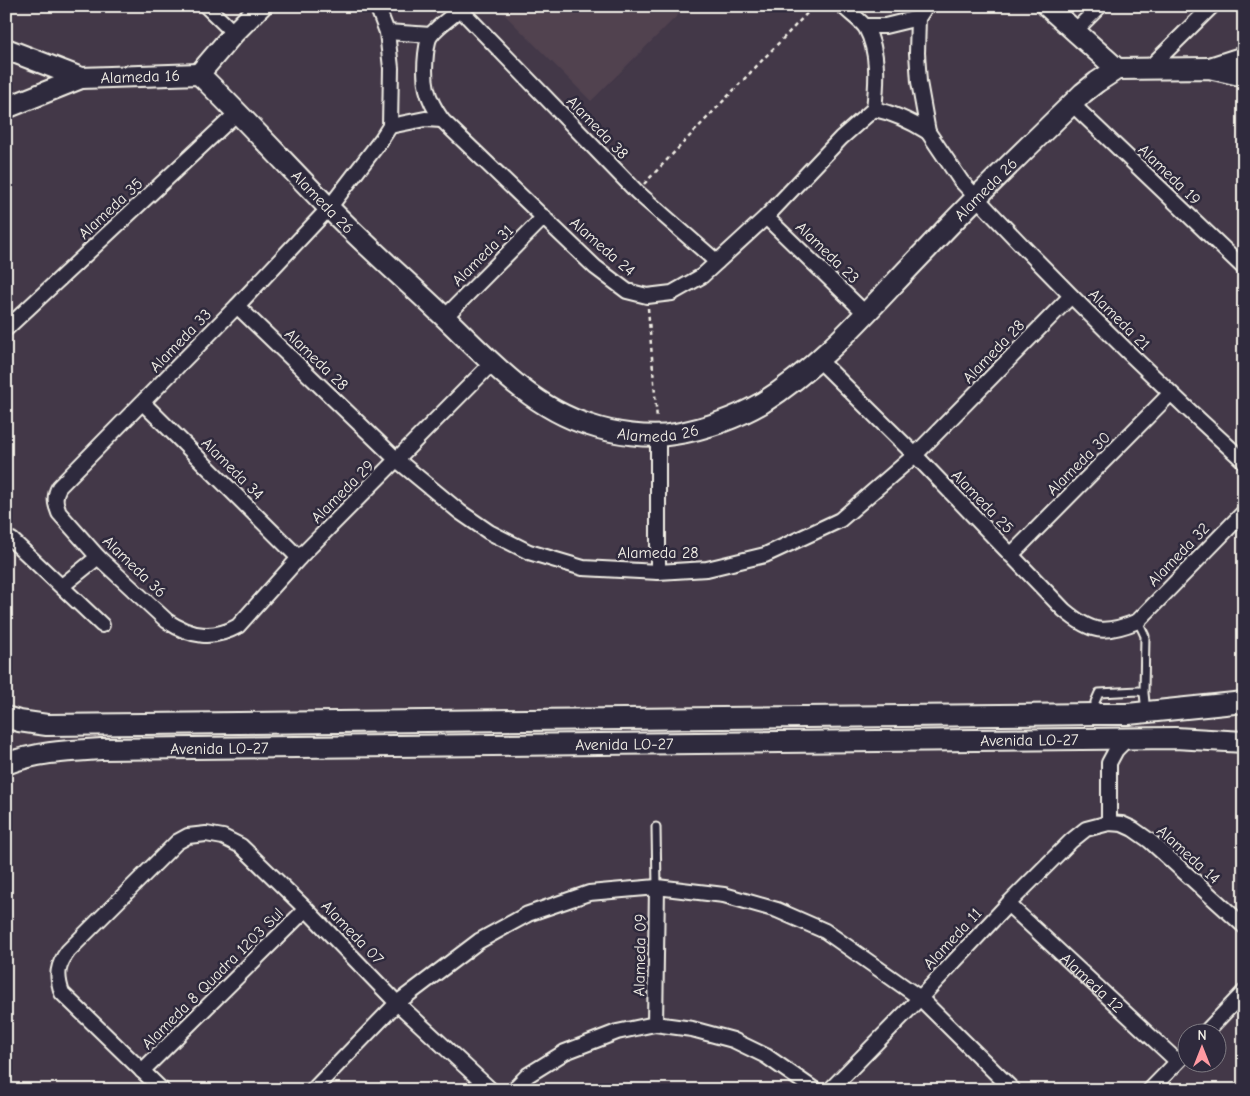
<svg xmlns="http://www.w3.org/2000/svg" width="1250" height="1096" font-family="'Comic Neue',sans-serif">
	<rect width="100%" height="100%" fill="#433848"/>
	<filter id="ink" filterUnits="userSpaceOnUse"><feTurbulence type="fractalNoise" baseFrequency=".02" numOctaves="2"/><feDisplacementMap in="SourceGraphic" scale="10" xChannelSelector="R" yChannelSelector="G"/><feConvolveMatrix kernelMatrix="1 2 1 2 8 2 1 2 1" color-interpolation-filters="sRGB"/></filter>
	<g filter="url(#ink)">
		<path fill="#514250" d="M496,6H687L591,101Z"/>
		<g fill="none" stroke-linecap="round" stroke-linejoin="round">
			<defs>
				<path id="lane" d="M1138,621L1145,636L1144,693
					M1095,711V702L1099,693L1139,691L1144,693L1146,712
					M656,827L657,887"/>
				<g id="street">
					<path d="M206,6L234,33"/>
					<path d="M377,6L387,32L391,68L390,126L381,140L329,208L237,306L59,487C54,496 55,503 59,513L98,557L167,621C191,637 213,640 238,626L299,558L492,363"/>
					<path d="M463,6C454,16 438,25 431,35C427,40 427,48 426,54C423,82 426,97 442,120L595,267L627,291L647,296L672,293L702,276L766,217L841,138L874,109C877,82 879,52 866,28C861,20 849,13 843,6"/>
					<path d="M926,6L918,18L917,53L919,82L928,132L961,181C1051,278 1146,372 1244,461"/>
					<path d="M460,9L637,192L717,262"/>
					<path d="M865,26H885L918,18"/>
					<path d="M387,32L431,35"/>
					<path d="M1074,32L1100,6"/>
					<path d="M1148,69L1212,6"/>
					<path d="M1072,104L1244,268"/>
					<path d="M874,109C894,113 910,121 928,132"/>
					<path d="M390,126L425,119L442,120"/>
					<path d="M766,217L865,313"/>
					<path d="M237,306L397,460L460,512L489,532L529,552L583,568L658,572L707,569L765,555L840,520L915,455L1071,296"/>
					<path d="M445,317L544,217"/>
					<path d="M6,329L238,112"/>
					<path d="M819,360L915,455L1064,610C1091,633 1104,635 1138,621L1244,512"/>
					<path d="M143,403L299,558"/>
					<path d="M658,436V572"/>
					<path d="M12,540L102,625"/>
					<path d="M1011,555L1170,394"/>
					<path d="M62,586L98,557"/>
					<path d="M1109,823V763L1116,750L1128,738"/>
					<path id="s1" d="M1008,904L1177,1061"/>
					<path d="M655,1024L657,887"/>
					<path d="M1204,1034L1244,992"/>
					<path d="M142,1071L306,909"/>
					<path d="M162,1090L62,993C56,975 57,966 68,951L177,842L188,836L206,834L223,837L241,846L306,909L397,1003L491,1090"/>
					<path d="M313,1090L397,1003L479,941L528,914L589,893L657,887L724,895L777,910L825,931L920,998L1013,1090"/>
					<path d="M513,1090L528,1075L565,1052L617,1032L655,1024L692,1029L733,1040L766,1056L815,1090"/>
					<path d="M830,1090L920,998L1008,904L1071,841L1086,829L1109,823L1122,824L1133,829L1150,841L1244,926"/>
					<path d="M1150,1090L1188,1051"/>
				</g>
				<g id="secondary">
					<path d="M1047,6L1117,69"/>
					<path d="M6,49L81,78"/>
					<path d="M1210,68L1244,57"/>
					<path d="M1117,69L1209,68L1244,76"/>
					<path id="s2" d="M199,74C243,117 285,163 328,207C363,243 401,276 438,311C483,353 527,406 589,425C612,433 650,439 675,434C704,429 736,418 762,403C826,363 875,302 927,249C977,195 1030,145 1083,93L1097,82L1117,69"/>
					<path d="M199,74L234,33L261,6"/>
					<path id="s3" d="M6,108L81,78L199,74"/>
					<path d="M6,717L19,721L47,725L1095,714H1128L1244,702"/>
					<path id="s4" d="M6,764C37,752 68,751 101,749L1175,738L1244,742"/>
				</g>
			</defs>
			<use href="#lane" stroke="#f4f1e8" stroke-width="11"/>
			<use href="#street" stroke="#f4f1e8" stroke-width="18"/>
			<use href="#secondary" stroke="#f4f1e8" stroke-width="24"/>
			<path stroke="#f4f1e8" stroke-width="2.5" stroke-dasharray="4 4" stroke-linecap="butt" d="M644,184L814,6
				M648,308L657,419"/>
			<use href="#lane" stroke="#2f2a3d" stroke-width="7"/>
			<use href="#street" stroke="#2f2a3d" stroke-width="14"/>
			<use href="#secondary" stroke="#2f2a3d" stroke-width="20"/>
		</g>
	</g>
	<g text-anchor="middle" stroke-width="5" stroke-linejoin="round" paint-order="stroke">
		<g font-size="16" fill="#f4f1e8" stroke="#2f2a3d">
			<text dy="6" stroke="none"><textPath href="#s3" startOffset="140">Alameda 16</textPath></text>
			<text transform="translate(598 127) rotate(46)" y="6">Alameda 38</text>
			<text transform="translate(1170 174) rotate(44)" y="6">Alameda 19</text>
			<text dy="6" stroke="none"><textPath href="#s2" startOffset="1018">Alameda 26</textPath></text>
			<text dy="6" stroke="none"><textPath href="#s2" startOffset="178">Alameda 26</textPath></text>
			<text transform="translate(110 208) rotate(-43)" y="6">Alameda 35</text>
			<text transform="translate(603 246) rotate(41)" y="6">Alameda 24</text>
			<text transform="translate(828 252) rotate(44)" y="6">Alameda 23</text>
			<text transform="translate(482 255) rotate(-45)" y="6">Alameda 31</text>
			<text transform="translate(1120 319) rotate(45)" y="6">Alameda 21</text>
			<text transform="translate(180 340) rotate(-46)" y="6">Alameda 33</text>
			<text transform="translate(993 351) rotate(-46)" y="6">Alameda 28</text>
			<text transform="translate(317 359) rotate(44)" y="6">Alameda 28</text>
			<text dy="6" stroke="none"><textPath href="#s2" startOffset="598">Alameda 26</textPath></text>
			<text transform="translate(1078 463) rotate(-45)" y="6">Alameda 30</text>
			<text transform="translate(233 468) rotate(45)" y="6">Alameda 34</text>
			<text transform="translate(342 491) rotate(-45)" y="6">Alameda 29</text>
			<text transform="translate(983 501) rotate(46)" y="6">Alameda 25</text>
			<text x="658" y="558">Alameda 28</text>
			<text transform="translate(1178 554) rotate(-46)" y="6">Alameda 32</text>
			<text transform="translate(135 566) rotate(44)" y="6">Alameda 36</text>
			<text dy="6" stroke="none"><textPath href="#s4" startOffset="1025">Avenida LO-27</textPath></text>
			<text dy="6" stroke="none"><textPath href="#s4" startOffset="620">Avenida LO-27</textPath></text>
			<text dy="6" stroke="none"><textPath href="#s4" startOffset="215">Avenida LO-27</textPath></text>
			<text transform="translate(1189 854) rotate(42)" y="6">Alameda 14</text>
			<text transform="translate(353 932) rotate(46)" y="6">Alameda 07</text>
			<text transform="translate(952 938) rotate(-47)" y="6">Alameda 11</text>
			<text transform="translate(639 955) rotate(-89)" y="6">Alameda 09</text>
			<text transform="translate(212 978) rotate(-45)" y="6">Alameda 8 Quadra 1203 Sul</text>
			<text dy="6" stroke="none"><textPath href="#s1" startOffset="115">Alameda 12</textPath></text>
		</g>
	</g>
	<rect width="1250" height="1096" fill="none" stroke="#2f2a3d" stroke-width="25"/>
	<rect x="12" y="12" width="1225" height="1071" fill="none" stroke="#f4f1e8" stroke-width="2" filter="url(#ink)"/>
	<g transform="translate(1202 1048)"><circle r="24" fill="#2f2a3d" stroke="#7e7a81"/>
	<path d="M0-4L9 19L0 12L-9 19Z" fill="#ff9aa2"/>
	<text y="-8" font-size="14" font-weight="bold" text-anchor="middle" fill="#f4f1e8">N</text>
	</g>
</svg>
